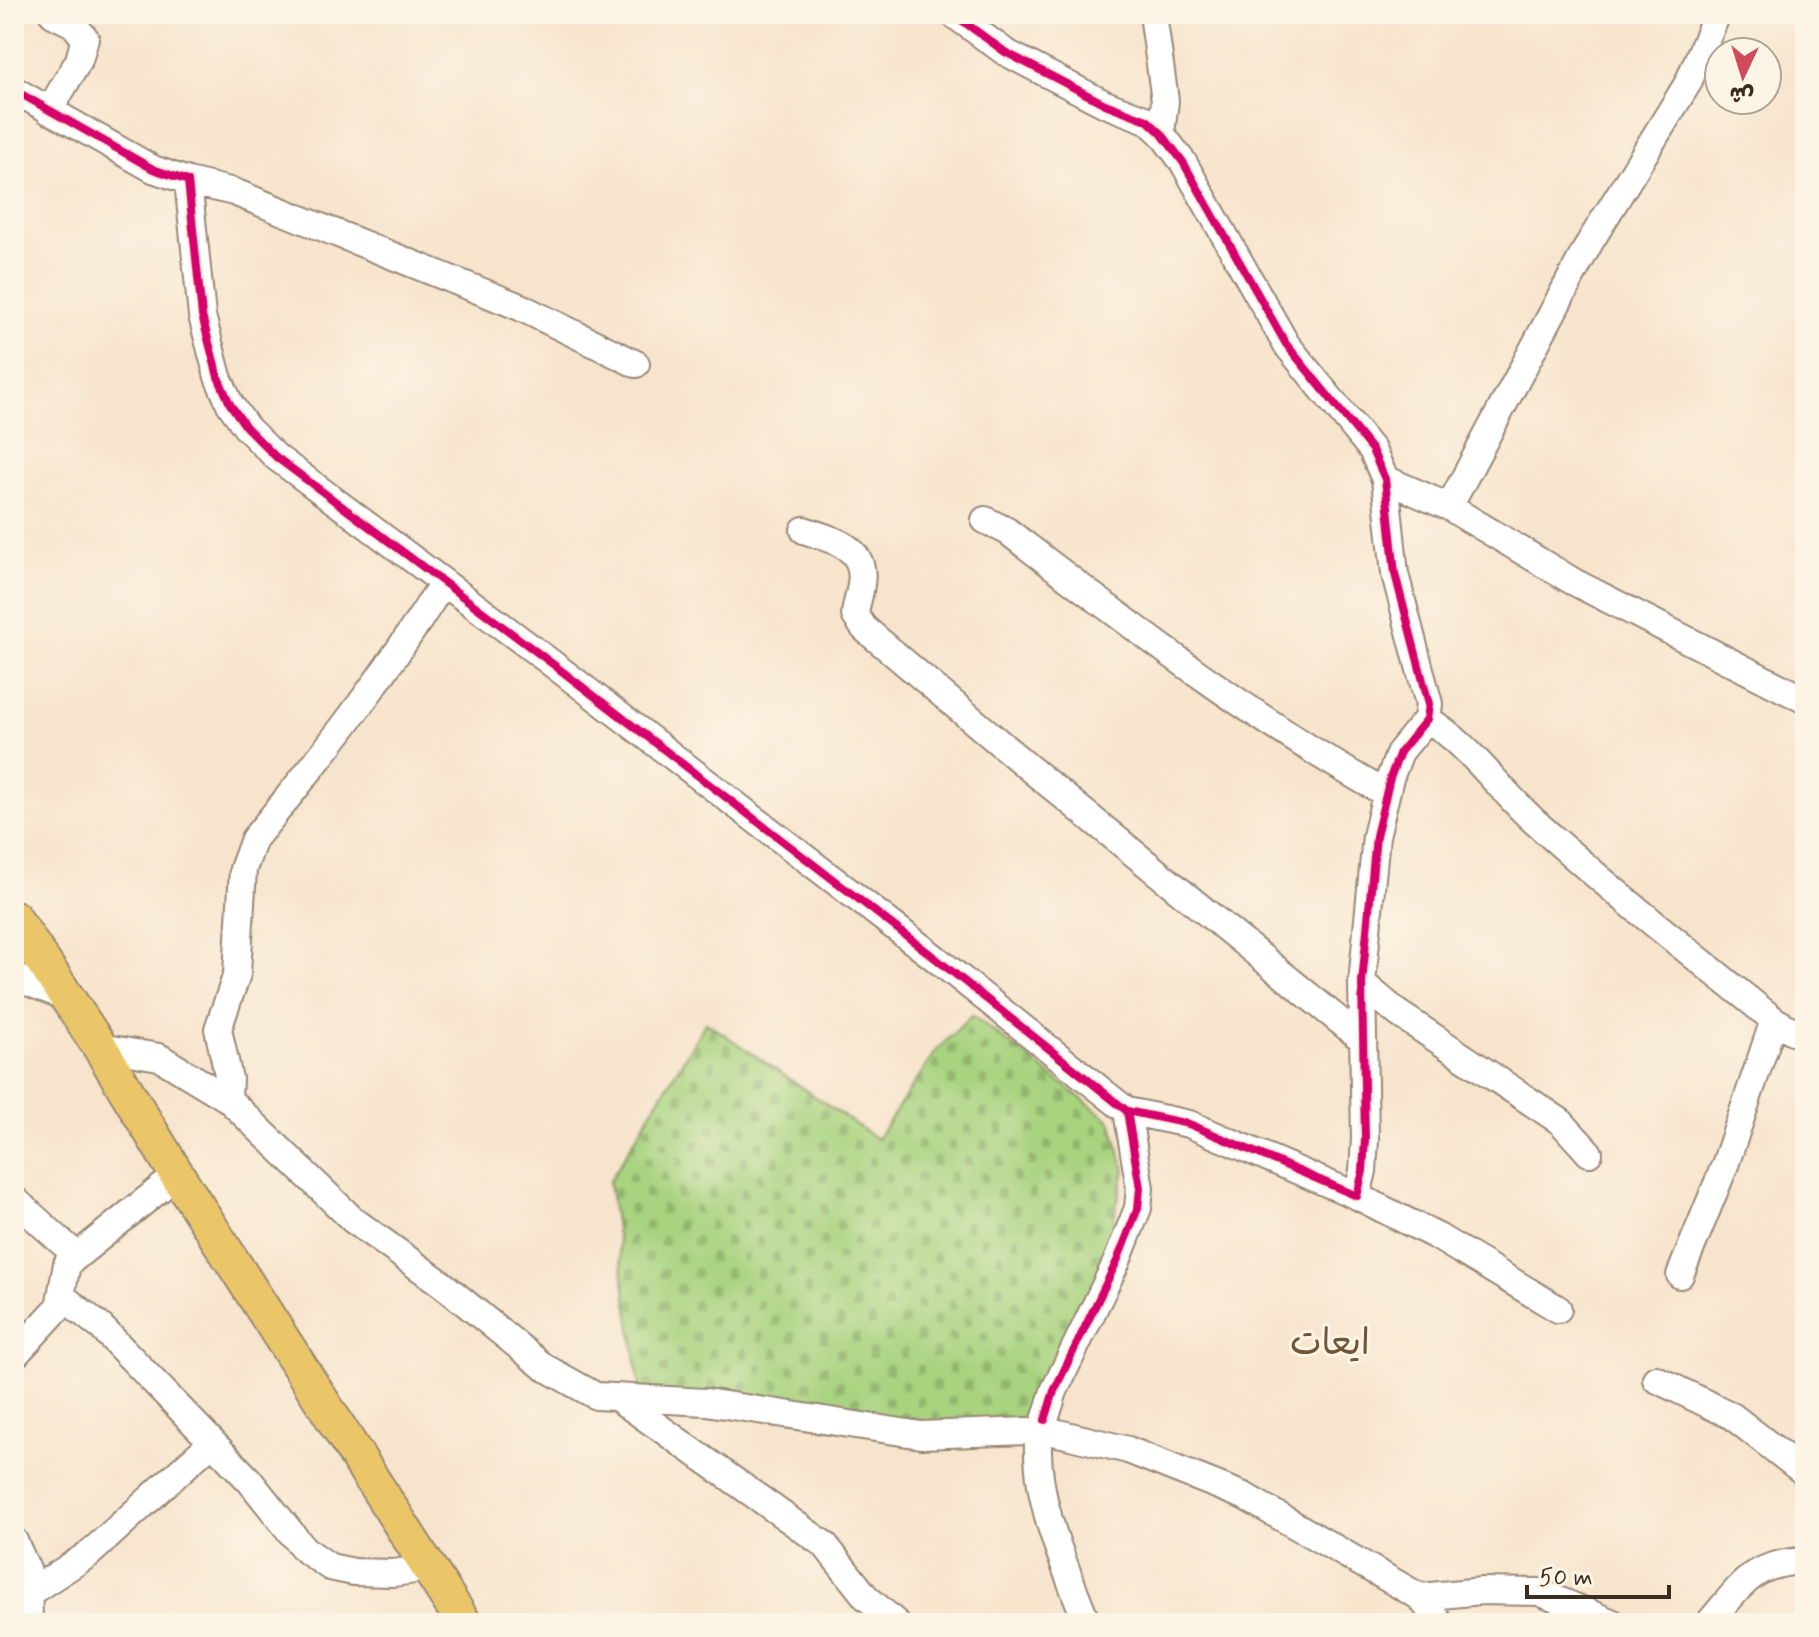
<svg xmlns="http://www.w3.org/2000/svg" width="1819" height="1637" font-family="Mynerve,'Playpen Sans Arabic',sans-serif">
	<defs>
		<pattern id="cemetery-stones" width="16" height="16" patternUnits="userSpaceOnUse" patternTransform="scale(2)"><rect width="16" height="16" fill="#a8d37f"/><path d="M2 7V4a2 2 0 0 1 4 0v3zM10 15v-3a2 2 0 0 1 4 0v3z" fill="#92b56d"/></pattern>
	</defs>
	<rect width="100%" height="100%" fill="#fcf5e5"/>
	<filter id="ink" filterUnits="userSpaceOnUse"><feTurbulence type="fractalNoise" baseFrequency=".0125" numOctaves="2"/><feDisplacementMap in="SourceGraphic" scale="16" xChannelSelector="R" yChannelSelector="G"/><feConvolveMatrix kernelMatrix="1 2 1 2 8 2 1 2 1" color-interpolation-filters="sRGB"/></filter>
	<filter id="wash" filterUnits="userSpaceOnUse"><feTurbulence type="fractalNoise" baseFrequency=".006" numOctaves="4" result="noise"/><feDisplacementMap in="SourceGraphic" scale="32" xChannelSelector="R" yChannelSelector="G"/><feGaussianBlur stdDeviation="1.8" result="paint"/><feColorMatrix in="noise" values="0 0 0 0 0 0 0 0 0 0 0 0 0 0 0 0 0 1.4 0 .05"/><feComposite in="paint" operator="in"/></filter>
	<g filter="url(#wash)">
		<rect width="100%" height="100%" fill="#f7e4cc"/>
		<path fill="url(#cemetery-stones)" stroke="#727e4e" stroke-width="2" d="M972,1015L1111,1121L1125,1170L1113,1222L1127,1226L1035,1418L965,1434L640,1388L609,1182L706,1022L877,1139L937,1050Z"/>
	</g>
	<g filter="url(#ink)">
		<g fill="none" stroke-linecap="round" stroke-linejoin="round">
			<defs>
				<path id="minor" d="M953,14L1005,52L1105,104L1147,120L1161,133L1183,162L1286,344L1372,450L1385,479L1395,574L1429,704L1427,719L1400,752L1390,778L1376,836L1362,983L1365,1139L1363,1171L1357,1196L1189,1124L1127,1111
					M1153,14L1165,101L1161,133
					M14,90L153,169L188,181L202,316L218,377L230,404L246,427L276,457L550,662L930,954L1127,1111L1140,1188L1138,1208L1117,1261L1054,1391L1045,1420
					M49,111L79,60L85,38L73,24L53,14
					M188,181L234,192L520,307L636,364
					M1385,479L1449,507L1574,582L1805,700
					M1449,507L1590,242L1688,83L1717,14
					M985,520L1007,531C1129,624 1250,718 1385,793
					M804,530C832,540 867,546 861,584C860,594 856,604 855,615L864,628L1028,767L1363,1040
					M1427,719C1470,745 1497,787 1533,820C1610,890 1693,955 1774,1020L1805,1038
					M14,977L64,996
					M1362,983L1399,1014L1561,1122L1589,1153
					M100,1047L159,1057L228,1099L353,1220L442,1284L544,1367L596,1396L706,1402L921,1435L1029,1431
					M228,1099L229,1079L218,1029L237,974L243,869L254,839C324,754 384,677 443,583
					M1357,1196L1438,1237L1558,1309
					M14,1199L77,1256
					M1680,1275L1725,1165L1774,1020
					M63,1297L101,1327L249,1480L304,1549L330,1567L354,1572L393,1573L429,1568
					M14,1356L59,1307L67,1264L177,1175
					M1656,1379L1732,1416L1805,1473
					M619,1399L825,1545L866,1597L896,1623
					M1054,1432L1128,1450L1244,1496L1420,1597L1440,1623
					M1038,1443C1036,1504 1065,1566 1087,1623
					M14,1541L28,1572L29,1623
					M29,1593L89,1554L211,1443
					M1420,1597L1482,1591L1539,1592L1613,1623
					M1709,1623C1742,1585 1751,1563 1805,1561"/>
				<path id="major" d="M14,918L100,1047L177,1175L464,1623"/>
			</defs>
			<use href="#minor" stroke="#998775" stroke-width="30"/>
			<use href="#major" stroke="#998775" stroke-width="38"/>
			<use href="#minor" stroke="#fff" stroke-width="26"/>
			<use href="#major" stroke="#ebc669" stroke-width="34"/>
			<defs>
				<path id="cycleway" d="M953,14L1005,52L1105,104L1147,120L1161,133L1183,162L1286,344L1372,450L1385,479L1395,574L1429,704L1427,719L1400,752L1390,778L1376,836L1362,983L1365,1139L1363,1171L1357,1196L1189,1124L1127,1111
					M14,90L153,169L188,181L202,316L218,377L230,404L246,427L276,457L550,662L930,954L1127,1111L1140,1188L1138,1208L1117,1261L1054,1391L1045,1420"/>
			</defs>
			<use href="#cycleway" stroke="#fcf5e5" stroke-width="13"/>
			<use href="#cycleway" stroke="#d6006c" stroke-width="8"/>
		</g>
	</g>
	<g text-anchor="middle" stroke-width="6" stroke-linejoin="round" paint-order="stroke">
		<g font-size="36" fill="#725538" stroke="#fcf5e5">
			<text x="1330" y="1354">ايعات</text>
		</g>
	</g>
	<rect width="1819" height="1637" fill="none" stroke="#fcf5e5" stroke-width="48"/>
	<g transform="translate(1743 76) rotate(184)"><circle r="38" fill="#fcf5e5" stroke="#afa495" stroke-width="2"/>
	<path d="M0-6L14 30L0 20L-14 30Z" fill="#d1495b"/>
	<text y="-12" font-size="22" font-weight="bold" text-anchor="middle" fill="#3b2a1e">ش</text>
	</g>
	<path d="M1527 1585v12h142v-12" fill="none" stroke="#3b2a1e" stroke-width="4"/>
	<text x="1539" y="1585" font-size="24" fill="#3b2a1e" stroke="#fcf5e5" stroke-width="6" paint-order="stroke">50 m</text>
</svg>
